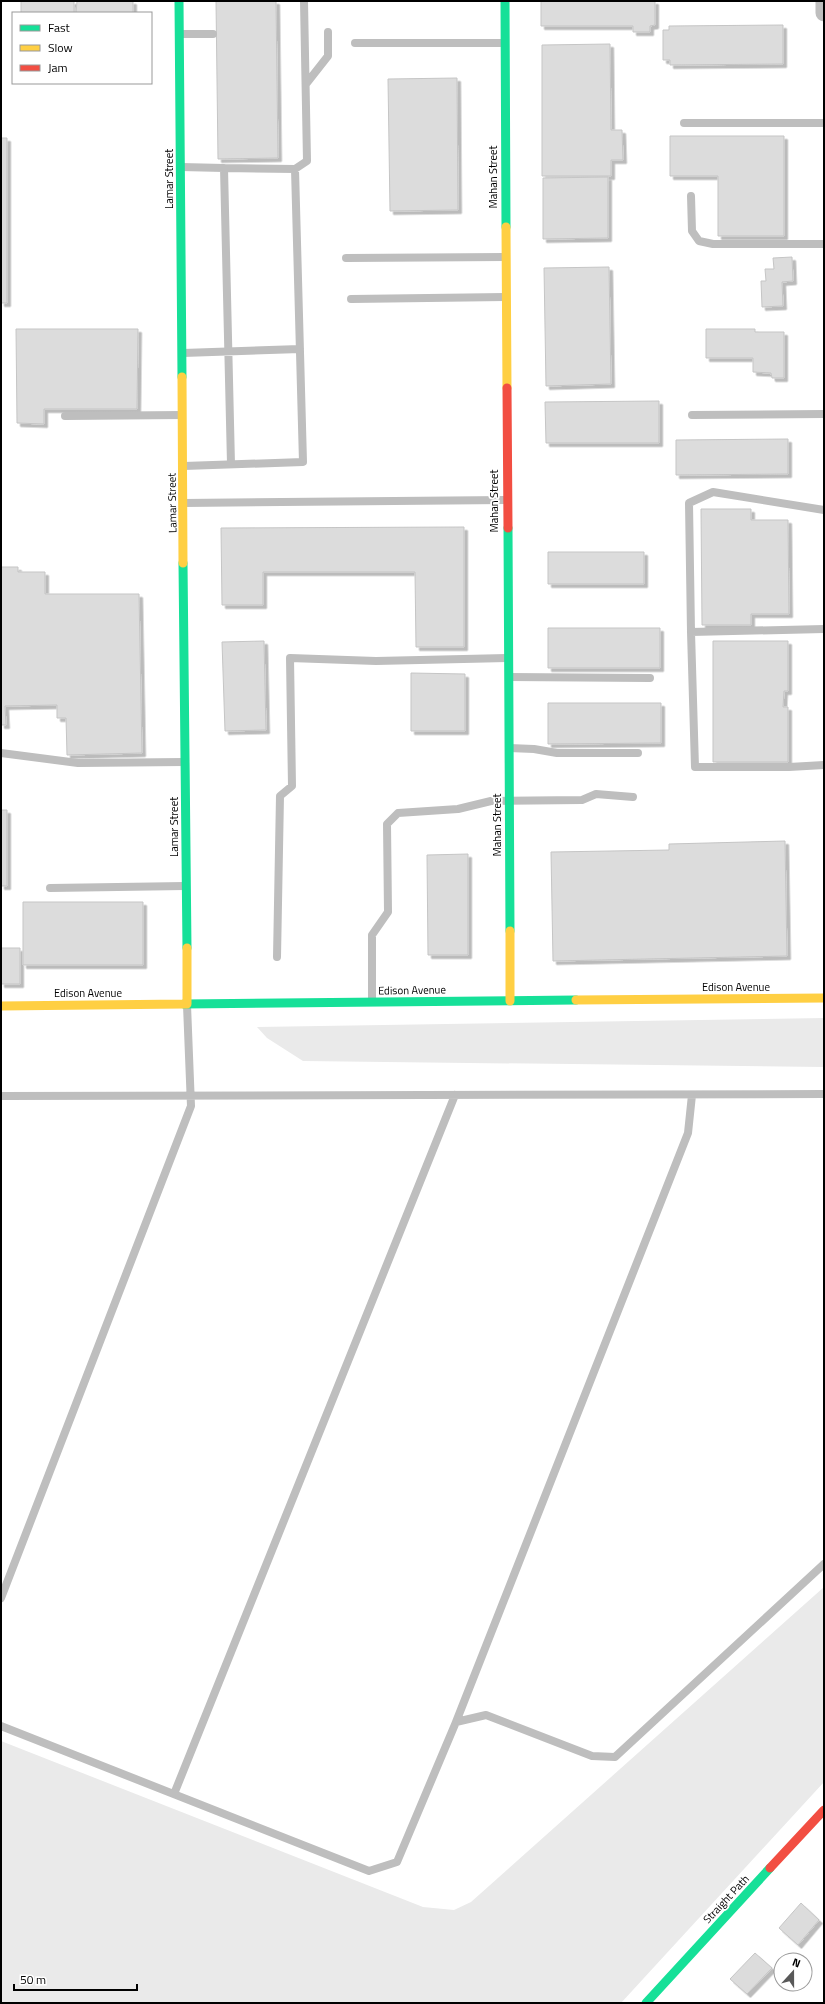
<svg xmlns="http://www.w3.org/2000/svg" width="825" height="2004" font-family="'Titillium Web',sans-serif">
	<defs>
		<filter id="shadow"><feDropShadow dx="3.5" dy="3.5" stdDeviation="0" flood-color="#0004"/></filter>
	</defs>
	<rect width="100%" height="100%" fill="#fff"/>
	<path fill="#eaeaea" d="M824,1018V1067L303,1061L267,1038L257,1027Z
		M824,1587V1782L621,2003H1V1741L423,1907L454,1910L471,1902Z"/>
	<path fill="#dcdcdc" stroke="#c5c5c5" filter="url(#shadow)" d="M21,1H74V13H21Z
		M77,1H133V13H76Z
		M216,1H276L278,158L218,159Z
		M541,1H655V25L650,26V32H633V26H541Z
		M783,25V64L670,65V60H663V30H669V26Z
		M610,44L611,130H622L623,160H611V176H542V45Z
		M457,78L458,210L390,211L388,79Z
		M670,136H784V236H718V176H670Z
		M1,138H7V303H1Z
		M608,177V238L543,239V178Z
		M792,257L793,281L782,282L783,306L762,307L761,281H766L765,269H774L773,258Z
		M609,267L611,384L546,386L544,268Z
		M16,329H138L137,409H44V424L17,423Z
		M706,329H755V332H784V378H772L771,373L753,372V358H706Z
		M659,401V443H546L545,402Z
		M788,439V474L676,475V440Z
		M701,509H751V520H788L789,614H751V625H702Z
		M464,527V647H416L415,572H263V605H222L221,528Z
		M548,552H644V584H548Z
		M1,567H18V572H45V594H139L142,753L67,755L66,718H57V705L5,706L6,725H1Z
		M548,628H660V668H548Z
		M264,641L266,730L225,731L222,642Z
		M713,641H788V691H784L783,707H788V762H713Z
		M411,673L465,674V731H411Z
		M548,703H661V743L548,744Z
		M1,810H7V886H1Z
		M785,841L787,956L553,961L551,852L669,850V844Z
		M468,854V955H428L427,855Z
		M23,902H143V965H23Z
		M1,948H20V984H1Z
		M801,1903L819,1920L798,1945L779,1928Z
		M755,1953L772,1968L747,1994L730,1979Z"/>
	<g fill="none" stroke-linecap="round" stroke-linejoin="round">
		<path stroke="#bebebe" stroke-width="8" d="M180,34H213
			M355,43H504
			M306,84L328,56V32
			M684,123H824
			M181,167L224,168L231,464
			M224,168L295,169L307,161L304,1
			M691,196L692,231L699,241L713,244H824
			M346,258L505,257
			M351,299L505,297
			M183,353L300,349
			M692,415L824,414
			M65,416L182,415
			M184,466L303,462L295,169
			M184,503L506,500
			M824,510L713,492L689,503L691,632L824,629
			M691,632L695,767H789L824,765
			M509,677L650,678
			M509,748L534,749L557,753H638
			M1,753L78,763L184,762
			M50,888L185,886
			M277,957L280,796L292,786L290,658L376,661L507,658
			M372,1001V935L388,912L387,824L398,813L458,809L491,801L582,800L596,794L633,797
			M1,1096L824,1094
			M1,1598L191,1106L187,1005
			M456,1722L688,1133L692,1095
			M1,1726L369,1871L397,1862L456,1722L486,1715L592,1756L615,1757L824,1564
			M174,1794L455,1095"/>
		<path stroke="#bebebe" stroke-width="17" d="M824,1V13"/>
		<path stroke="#16e098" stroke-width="9" d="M179,1L182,377
			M505,1L506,227
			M508,528L510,931
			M183,563L187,948
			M184,1004L576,1000
			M646,2003L770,1868"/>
		<path stroke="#ffcf43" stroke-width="9" d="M506,227L507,388
			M182,377L183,563
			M510,931V1001
			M187,948V1004
			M576,1000L824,998
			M1,1006L184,1004"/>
		<path stroke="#f24e42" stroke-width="9" d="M507,388L508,528
			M770,1868L824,1810"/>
	</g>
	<g text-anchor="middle" stroke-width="3.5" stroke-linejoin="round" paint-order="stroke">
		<g font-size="11" fill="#000" stroke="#fff">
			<text transform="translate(493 177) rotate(-90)" y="4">Mahan Street</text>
			<text transform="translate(169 179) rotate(-90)" y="4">Lamar Street</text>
			<text transform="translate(494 501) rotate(-90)" y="4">Mahan Street</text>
			<text transform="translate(172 503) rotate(-91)" y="4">Lamar Street</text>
			<text transform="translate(497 825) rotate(-90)" y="4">Mahan Street</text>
			<text transform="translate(174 827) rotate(-90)" y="4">Lamar Street</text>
			<text x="736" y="991">Edison Avenue</text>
			<text transform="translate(412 990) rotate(-1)" y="4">Edison Avenue</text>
			<text x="88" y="997">Edison Avenue</text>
			<text transform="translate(726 1899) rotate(-47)" y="4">Straight Path</text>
		</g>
	</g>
	<rect width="825" height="2004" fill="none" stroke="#000000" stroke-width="4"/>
	<rect x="12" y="12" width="140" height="72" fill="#ffffff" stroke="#999999"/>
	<rect x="20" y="25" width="20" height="6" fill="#16e098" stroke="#999999"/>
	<text x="48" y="32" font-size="12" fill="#000000">Fast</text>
	<rect x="20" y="45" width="20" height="6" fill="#ffcf43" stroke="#999999"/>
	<text x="48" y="52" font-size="12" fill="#000000">Slow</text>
	<rect x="20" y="65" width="20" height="6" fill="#f24e42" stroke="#999999"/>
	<text x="48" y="72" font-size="12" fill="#000000">Jam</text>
	<g transform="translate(793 1972) rotate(21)"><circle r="19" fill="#ffffff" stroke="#999999"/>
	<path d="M0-3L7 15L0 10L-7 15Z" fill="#595959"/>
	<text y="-6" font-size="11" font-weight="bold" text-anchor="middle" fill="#000000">N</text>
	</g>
	<path d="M14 1984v6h123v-6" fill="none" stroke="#000000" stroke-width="2"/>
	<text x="20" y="1984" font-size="12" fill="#000000" stroke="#ffffff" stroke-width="3" paint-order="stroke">50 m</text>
</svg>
